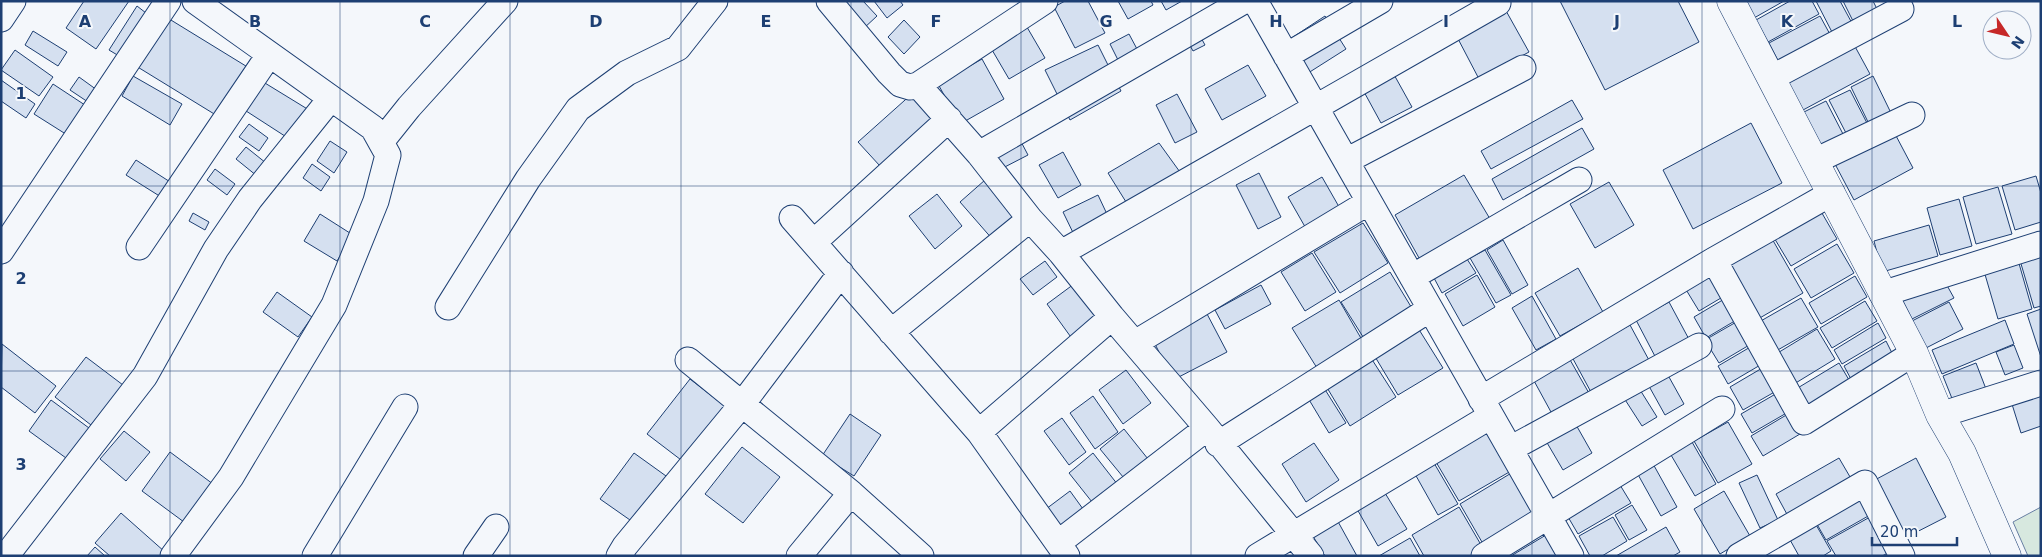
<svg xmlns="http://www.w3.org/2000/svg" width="2042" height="557" font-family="'DejaVu Sans',sans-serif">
	<rect width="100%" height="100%" fill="#f4f7fb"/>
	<path fill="#d7e8df" stroke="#687fa3" d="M2041,507V556H2028L2013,522Z"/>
	<path fill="#d5e0f0" stroke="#1d3f73" d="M84,1H129L96,49L66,28Z
		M842,1H863L877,16L863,29Z
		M874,1H900L903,5L887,18Z
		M1065,1H1088L1105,33L1075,48L1054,7Z
		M1118,1H1151L1153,5L1128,19Z
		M1161,1H1182L1166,10Z
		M1560,1H1678L1699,42L1605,90Z
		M1745,1H1784L1754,18Z
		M1790,1H1812L1819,14L1768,42L1756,20Z
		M1816,1H1840L1853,25L1834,36Z
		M1843,1H1873L1879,13L1855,25Z
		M137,6L146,13L119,56L109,50Z
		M1505,9L1529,52L1479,79L1456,35Z
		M1325,16L1346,49L1305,75L1284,43Z
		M1820,16L1832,38L1781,66L1769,43Z
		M166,17L254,71L224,120L136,66Z
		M904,20L920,37L904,54L888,37Z
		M1024,22L1045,58L1009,79L988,43Z
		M1194,25L1205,45L1193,51L1182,31Z
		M33,31L67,52L58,66L25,45Z
		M1129,34L1145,64L1125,74L1110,44Z
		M1852,41L1870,74L1803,110L1785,76Z
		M1098,45L1121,91L1070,120L1045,70Z
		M15,50L53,77L39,96L1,70Z
		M982,59L1004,99L960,124L938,84Z
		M1387,62L1412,107L1381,123L1357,79Z
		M1248,65L1266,96L1222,120L1205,89Z
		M133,76L182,104L170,125L122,96Z
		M1873,76L1891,113L1869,124L1851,87Z
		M79,77L97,90L88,102L70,90Z
		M1,80L35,104L26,118L1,101Z
		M260,80L309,110L291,140L243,109Z
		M53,84L91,109L72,138L34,114Z
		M1850,90L1868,125L1847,135L1829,100Z
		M914,92L936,116L880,166L858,142Z
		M1177,94L1197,132L1175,143L1156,105Z
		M1572,100L1583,119L1491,169L1481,151Z
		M1826,101L1843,134L1821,145L1804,112Z
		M1751,123L1782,183L1693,229L1663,170Z
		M249,124L268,138L259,151L239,137Z
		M1582,128L1594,149L1503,200L1492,179Z
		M1894,132L1913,168L1854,200L1835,164Z
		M1018,136L1028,155L997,171L987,152Z
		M330,141L347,152L334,173L317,161Z
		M1159,143L1185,179L1131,210L1108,173Z
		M246,147L266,163L257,176L236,159Z
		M1063,152L1081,185L1058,198L1039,165Z
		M136,160L178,187L169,202L126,175Z
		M312,164L330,177L321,191L303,178Z
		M215,169L235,184L227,195L207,180Z
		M1259,173L1281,217L1258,229L1236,185Z
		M1464,175L1493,224L1423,265L1395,215Z
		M2036,176L2041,193V222L2015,230L2002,186Z
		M1322,177L1342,212L1308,232L1288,197Z
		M985,180L1019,220L994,241L960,202Z
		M1609,182L1634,225L1595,248L1570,204Z
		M1998,187L2012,234L1976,244L1963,197Z
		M937,194L962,226L935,249L909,216Z
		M1098,195L1114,229L1080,247L1063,212Z
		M1959,199L1972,246L1940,255L1927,208Z
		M1819,208L1837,239L1791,266L1773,236Z
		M193,213L209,222L205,230L189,221Z
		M320,214L353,235L337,261L304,241Z
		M1363,223L1388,263L1340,293L1314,252Z
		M1929,225L1938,256L1882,272L1874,241Z
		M1771,237L1803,293L1758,319L1726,263Z
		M1503,240L1528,285L1512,294L1487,250Z
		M1837,244L1854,273L1811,298L1794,269Z
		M1485,250L1511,295L1496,303L1470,258Z
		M2041,251V306L2034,308L2019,257Z
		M1312,253L1336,292L1305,311L1281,272Z
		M1467,259L1476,273L1442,293L1434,278Z
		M2018,260L2032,309L1998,319L1984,271Z
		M1045,261L1057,277L1033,295L1020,279Z
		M1578,268L1603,312L1560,336L1535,293Z
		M1712,271L1726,295L1699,311L1685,288Z
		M1390,272L1413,310L1365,340L1341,302Z
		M1477,275L1495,307L1463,326L1445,294Z
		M1855,276L1867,297L1821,324L1809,303Z
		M1944,280L1954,298L1912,319L1900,295Z
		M1074,284L1101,320L1073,340L1047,304Z
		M1261,285L1271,304L1225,329L1215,310Z
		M277,292L312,317L298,337L263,312Z
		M1532,296L1556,339L1536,350L1512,308Z
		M1726,298L1738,319L1706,338L1694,317Z
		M1801,298L1818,327L1776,351L1759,322Z
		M1339,300L1362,340L1317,368L1292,328Z
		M1865,301L1877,321L1832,348L1820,328Z
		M1669,302L1691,343L1658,362L1636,320Z
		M1949,302L1963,329L1926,348L1912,321Z
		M2041,309V357L2027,314Z
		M1206,312L1227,352L1173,380L1153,340Z
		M2005,320L2014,344L1942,374L1932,350Z
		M1738,321L1751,344L1719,363L1705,340Z
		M1878,323L1886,338L1842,364L1834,350Z
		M1630,325L1650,362L1592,394L1572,357Z
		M1418,328L1443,368L1398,395L1374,355Z
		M1817,329L1835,359L1794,384L1776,354Z
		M1886,341L1894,357L1852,381L1844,366Z
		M2,344L56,386L35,413L1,387Z
		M2014,345L2023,368L2005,375L1996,352Z
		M1752,346L1762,364L1728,384L1718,366Z
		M86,357L123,385L91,425L55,397Z
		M1371,358L1396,397L1350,426L1326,386Z
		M1569,358L1594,402L1557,423L1533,379Z
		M1839,363L1852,385L1808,411L1796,389Z
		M1976,363L1986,389L1953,401L1943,376Z
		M1764,367L1778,390L1743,410L1730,387Z
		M1664,368L1684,404L1665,415L1645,379Z
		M1126,370L1151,403L1123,424L1099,390Z
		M690,379L731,411L689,466L647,434Z
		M1637,385L1657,417L1642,426L1622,395Z
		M1324,388L1346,423L1329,433L1308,398Z
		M1779,392L1790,411L1752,433L1741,414Z
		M2041,392V426L2021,433L2011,401Z
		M1093,396L1118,432L1095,449L1070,413Z
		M51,400L89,428L66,458L29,431Z
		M850,414L881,435L854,476L822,456Z
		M1788,414L1800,434L1763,456L1751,436Z
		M1062,418L1086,452L1069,465L1044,431Z
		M1728,422L1752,464L1718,483L1694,441Z
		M1575,423L1592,453L1563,470L1546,441Z
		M1124,429L1152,464L1128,483L1100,449Z
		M124,431L150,452L126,481L100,459Z
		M1488,431L1511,471L1459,501L1436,462Z
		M1692,442L1716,484L1695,496L1671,455Z
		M1314,443L1339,480L1306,502L1282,464Z
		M742,447L780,477L743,523L705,494Z
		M170,452L217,487L188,525L142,491Z
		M634,453L673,481L640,527L600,499Z
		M1093,453L1118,485L1092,502L1069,473Z
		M1839,458L1853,482L1789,518L1776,494Z
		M1916,458L1946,517L1901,540L1871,482Z
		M1652,462L1677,507L1661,516L1636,471Z
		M1434,463L1458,504L1438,515L1415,474Z
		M1513,472L1539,518L1486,549L1460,504Z
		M1757,475L1778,520L1760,528L1739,483Z
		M1617,480L1631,503L1578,534L1564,510Z
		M1070,491L1083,509L1054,530L1042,512Z
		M1724,491L1750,536L1720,554L1694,509Z
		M1385,493L1407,529L1378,546L1357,509Z
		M1858,494L1870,515L1826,540L1814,519Z
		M1632,505L1647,530L1629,540L1615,515Z
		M1459,507L1484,550L1473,556H1424L1412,535Z
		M121,513L165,552L162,556H110L95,543Z
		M1613,517L1627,541L1602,556H1590L1579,536Z
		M1870,517L1890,552L1882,556H1836L1827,541Z
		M1336,518L1357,556H1325L1311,533Z
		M1815,523L1831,551L1823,556H1799L1789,538Z
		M1666,527L1680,552L1673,556H1616Z
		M1546,535L1558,556H1511Z
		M1410,538L1420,556H1379Z
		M95,547L105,556H87Z"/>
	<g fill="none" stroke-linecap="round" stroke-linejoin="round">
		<defs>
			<path id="minor" d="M829,1L889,73L900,84L910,87L918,85L1045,1
				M1255,1L1571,556
				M1,19L13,1
				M1286,56L1380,1
				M1771,78L1901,9
				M918,85L979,154L1030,219L1061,253L1112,317L1207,428L1311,556
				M381,142L409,107L505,1
				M979,154L1244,1
				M1346,161L1523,68
				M1815,161L1912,115
				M792,218L979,432L1067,556
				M814,242L949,119
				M139,247L269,55
				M1,251L168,1
				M1061,253L1498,3
				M1714,260L1804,422L1914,353
				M1412,277L1579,180
				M1882,294L2041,244
				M448,307L528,179L578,109L627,73L678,48L715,1
				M891,332L1030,219
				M1135,343L1369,202
				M688,360L851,493L921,556
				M1481,399L1714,260L1832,193
				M1940,415L2041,383
				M979,432L1112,317
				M1218,444L1430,309
				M1510,449L1699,346
				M1058,543L1207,428
				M6,556L145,376L216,249L250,199L331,98
				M173,556L231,477L334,305L376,201L388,155L373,128L195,1
				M315,556L405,407
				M476,556L496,527
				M619,556L625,546L743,403L841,273
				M799,556L851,493
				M1258,556L1491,416
				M1484,556L1722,409
				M1739,556L1865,483L1902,556"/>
			<path id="tertiary" d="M1731,1L1914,353L1940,415L1962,453L2007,556"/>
		</defs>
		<use href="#minor" stroke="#1d3f73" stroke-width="27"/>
		<use href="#tertiary" stroke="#1d3f73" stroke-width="29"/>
		<use href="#minor" stroke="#f4f7fb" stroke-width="25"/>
		<use href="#tertiary" stroke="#f4f7fb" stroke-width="28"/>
	</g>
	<path fill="none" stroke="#1d3f73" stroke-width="1" stroke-opacity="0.55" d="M170,1V556M340,1V556M510,1V556M681,1V556M851,1V556M1021,1V556M1191,1V556M1361,1V556M1532,1V556M1702,1V556M1872,1V556M1,186H2041M1,371H2041"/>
	<g font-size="16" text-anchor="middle" font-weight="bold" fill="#1d3f73" stroke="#f4f7fb" stroke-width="4" stroke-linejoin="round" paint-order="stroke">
		<text x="85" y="27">A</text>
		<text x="255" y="27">B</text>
		<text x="425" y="27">C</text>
		<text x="596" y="27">D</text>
		<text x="766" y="27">E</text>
		<text x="936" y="27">F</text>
		<text x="1106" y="27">G</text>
		<text x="1276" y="27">H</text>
		<text x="1446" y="27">I</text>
		<text x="1617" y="27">J</text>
		<text x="1787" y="27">K</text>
		<text x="1957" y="27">L</text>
		<text x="21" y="99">1</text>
		<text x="21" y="284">2</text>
		<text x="21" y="470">3</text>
	</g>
	<rect width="2042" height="557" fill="none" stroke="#1d3f73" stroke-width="5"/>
	<g transform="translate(2007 35) rotate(125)"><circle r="24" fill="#f4f7fb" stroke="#9eadc5"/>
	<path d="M0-4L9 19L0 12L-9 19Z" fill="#c62828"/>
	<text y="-8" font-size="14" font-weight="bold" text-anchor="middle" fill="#1d3f73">N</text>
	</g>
	<path d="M1872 537v8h85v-8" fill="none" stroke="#1d3f73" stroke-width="2.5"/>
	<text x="1880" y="537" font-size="15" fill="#1d3f73" stroke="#f4f7fb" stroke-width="4" paint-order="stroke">20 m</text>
</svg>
